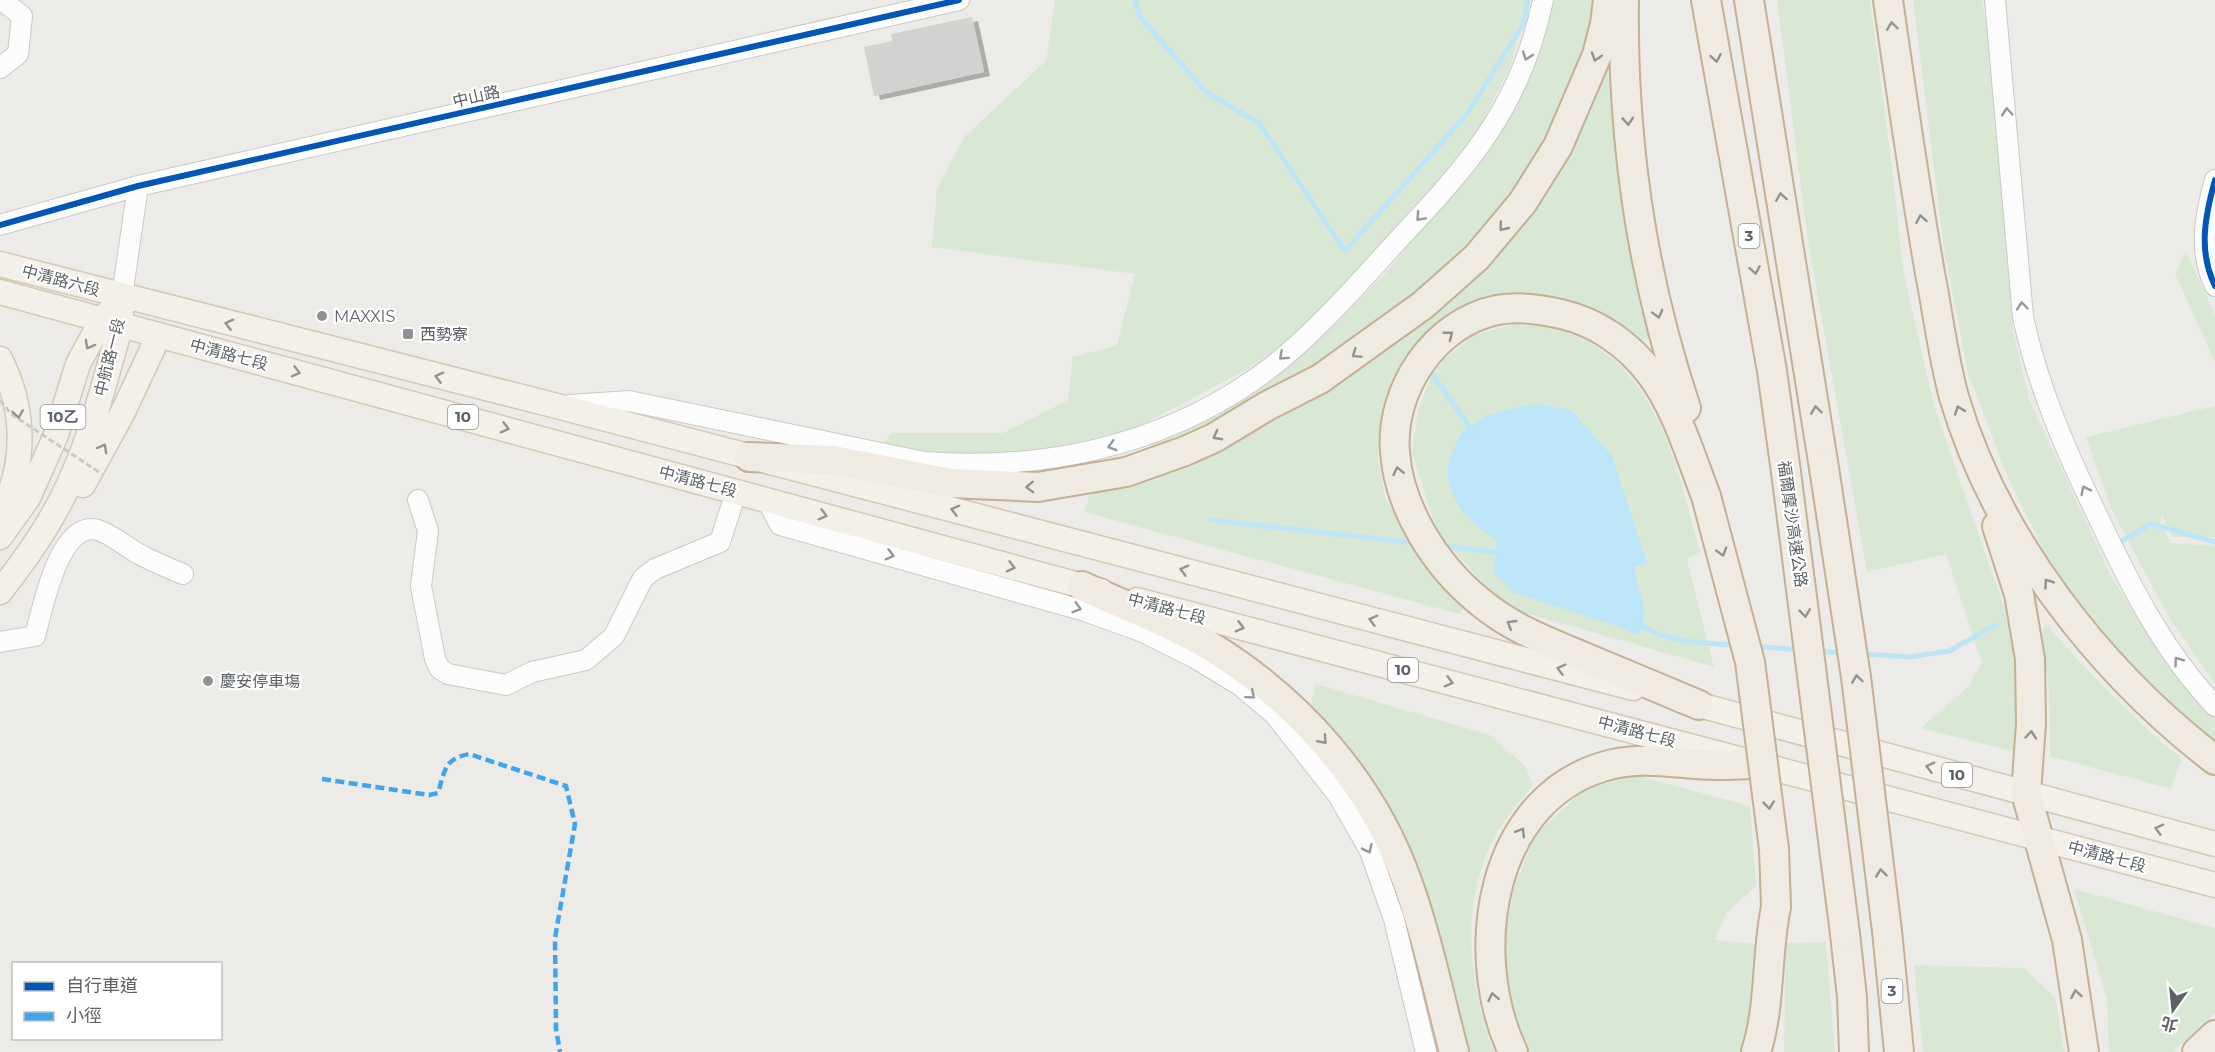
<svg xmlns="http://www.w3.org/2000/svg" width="2215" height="1052" font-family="Montserrat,'Noto Sans TC',sans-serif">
	<defs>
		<filter id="shadow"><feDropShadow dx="6" dy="4" stdDeviation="0" flood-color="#0004"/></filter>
	</defs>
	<rect width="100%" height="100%" fill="#edebe8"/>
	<path fill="#d8e8d4" d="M1055,0H1528L1511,65L1469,150L1302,331L1248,369L1134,429L1028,453L953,455L882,446L891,433H1003L1068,400L1073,357L1117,345L1135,274L932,247L937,188L965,136L1046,61Z
		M1552,0H1598L1571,96L1508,208L1420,290L1327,359L1218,421L1147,453L1159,434L1298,356L1383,276L1476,164L1517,107L1548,22Z
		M1777,0H1870L1892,167L1903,270L1934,406L2005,610L2020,690L2015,752L1921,728L1968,687L1982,663L1946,554L1867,572L1808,241Z
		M1913,0H1982L1990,48L2013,331L2029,399L2111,576L2167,665L2215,719V737L2209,746L2094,630L2052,568L2007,475L1968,373L1944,249Z
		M1607,56L1617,58L1653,338L1633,342L1490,304L1389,410L1377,454L1385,497L1402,528L1429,569L1466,604L1459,614L1084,512L1091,491L1210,454L1287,413L1349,375L1542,198L1575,143Z
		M2186,251L2215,315V362L2175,274Z
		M1514,324C1528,326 1546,325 1560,329C1660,365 1675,462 1700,552L1687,559L1714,667L1505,607L1437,532L1412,452L1418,410L1431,377L1444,359L1472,336Z
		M2215,406V537H2172L2162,515L2160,525L2172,543L2215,546V684L2168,616L2111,508L2086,437Z
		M2045,623C2088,672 2131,718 2182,759L2171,789L2050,756L2049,690L2041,639Z
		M1316,684L1490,735L1526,767L1533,785C1522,799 1509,813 1499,829C1459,895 1467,983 1494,1052H1464L1436,927L1310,709Z
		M1638,776L1750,806L1756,886L1726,913L1715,940L1757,944L1744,1052H1529L1514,1033L1501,955L1513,891L1535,835L1580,793L1611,779Z
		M2074,889L2215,928V1013L2172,1052H2109L2107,999Z
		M1826,942L1835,1052H1784L1786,943Z
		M1914,965L2023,968L2055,997L2064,1052H1923Z"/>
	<path fill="#bce5f7" d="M1537,404L1571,410L1612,456L1647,563L1634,567L1645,612L1639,636L1617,626L1512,592L1494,573L1497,540C1464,521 1434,485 1455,446C1457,441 1460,433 1464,430C1487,412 1509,408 1537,404Z"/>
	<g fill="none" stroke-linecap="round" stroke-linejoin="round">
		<path stroke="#bce5f7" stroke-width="5" d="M1135,0L1140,17L1207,93L1259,123L1345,251L1466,115L1523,25L1528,0
			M1429,369L1473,432
			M1211,520L1417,543
			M2120,542L2151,524L2215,542
			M1443,546L1501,553
			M1636,622C1665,643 1702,643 1736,645
			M1754,646L1799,650
			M1817,651L1844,653
			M1862,654L1910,657L1949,651L1996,625"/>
	</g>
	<path fill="#d4d2d1" filter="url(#shadow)" d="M972,17L984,72L874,96L864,47L892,41L891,34Z"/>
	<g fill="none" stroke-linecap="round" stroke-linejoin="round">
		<defs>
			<path id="minor" d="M1995,0L2023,317C2038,388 2068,456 2100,521C2131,587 2164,652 2215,706
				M0,68L18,54L22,16L2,0
				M2215,180C2205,216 2198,251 2215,286
				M0,225L138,186L959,0
				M122,296L138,186
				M570,405L629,401L924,462C1040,471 1158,447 1255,379C1306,344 1356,286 1398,240C1470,164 1521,106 1543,0
				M418,500L428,531L421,586L435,659L440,669L448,674L506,685L532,672L586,660L614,636L643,578L655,569L720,542L736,492
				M767,500L780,525L1085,611L1143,632L1195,658L1241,686L1274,714L1338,795L1370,851L1394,919L1426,1052
				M0,642L35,636C42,611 59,519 98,530C111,534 125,546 137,553C152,561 168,568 183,574"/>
			<path id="major" d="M0,264L557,406L1633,688
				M0,292L1101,591
				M0,359C26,411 26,465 0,516
				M83,485L123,412L159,335
				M0,537L28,498L56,435L78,364L102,320L112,308
				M0,592C28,556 55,518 73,475C94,428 106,375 121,325V311
				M1137,600L2215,885
				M1681,700L2215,844"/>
			<path id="highway" d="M1624,0C1622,138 1642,277 1686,408
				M1706,0L1772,371L1786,472
				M1749,0L1824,468
				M1888,0C1901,91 1914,182 1930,273C1938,314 1943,357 1954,397C1996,539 2099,671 2215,760
				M749,457L833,460L950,483L1038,487L1126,472L1185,451L1214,438L1267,406L1320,379L1423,305L1477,257L1523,202L1558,146L1597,55L1605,24L1608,0
				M1997,526L2019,594L2030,659L2031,724L2026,793L2067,940L2084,1052
				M1082,586C1125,606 1172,623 1213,648C1300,702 1372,783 1407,881C1427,936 1439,995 1454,1052
				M1699,705C1661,689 1623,673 1584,657C1546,641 1511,628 1479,601C1436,566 1399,509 1395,452C1390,390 1434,323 1497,310C1518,306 1540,309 1561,314C1597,322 1629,345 1651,374C1677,409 1690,455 1706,496
				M1887,931L1899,1052
				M1845,934L1852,997L1854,1052
				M1513,1052C1466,953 1489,793 1613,764C1648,756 1682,765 1717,765C1732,765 1748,764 1763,764
				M1756,1052C1771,1005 1766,955 1776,907
				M2197,1052L2215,1035"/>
		</defs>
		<use href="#minor" stroke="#c9c9c8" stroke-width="22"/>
		<use href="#major" stroke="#d4c8b6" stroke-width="27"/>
		<use href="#highway" stroke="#c4b095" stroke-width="32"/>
		<use href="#minor" stroke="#fcfcfc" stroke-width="20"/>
		<use href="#major" stroke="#f3f0e9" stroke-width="24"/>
		<use href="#highway" stroke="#efeae2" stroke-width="28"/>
		<defs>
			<path id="highway-bridge" d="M1824,468L1856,677L1887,931
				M1786,472L1845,934
				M1706,496L1750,662L1774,849L1776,907"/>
		</defs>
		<use href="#highway-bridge" stroke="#c4b095" stroke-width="32" stroke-linecap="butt"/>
		<path stroke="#c7ccc9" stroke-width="3" stroke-dasharray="6 3" stroke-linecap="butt" d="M0,400L11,414L102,474"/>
		<use href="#highway-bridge" stroke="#efeae2" stroke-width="28"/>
		<path stroke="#40a5ee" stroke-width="4.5" stroke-dasharray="9 4.5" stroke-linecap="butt" d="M322,779L429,795L438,793C445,770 444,759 469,754L566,786L575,824L555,938L556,1029L560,1052"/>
		<defs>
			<path id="cycleway" d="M2215,180C2205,216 2198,251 2215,286
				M0,225L138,186L959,0"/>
		</defs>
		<use href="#cycleway" stroke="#fff" stroke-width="10"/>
		<use href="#cycleway" stroke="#0057b8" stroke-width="6"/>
	</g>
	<defs><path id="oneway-chevron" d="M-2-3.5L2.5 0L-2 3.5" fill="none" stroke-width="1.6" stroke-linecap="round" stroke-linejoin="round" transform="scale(1.5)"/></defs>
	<g stroke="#909291">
		<use href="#oneway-chevron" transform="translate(1892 26) rotate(-98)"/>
		<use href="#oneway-chevron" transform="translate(1596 57) rotate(108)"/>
		<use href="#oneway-chevron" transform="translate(1716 58) rotate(80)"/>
		<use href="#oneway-chevron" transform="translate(1628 121) rotate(86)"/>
		<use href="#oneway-chevron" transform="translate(1781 197) rotate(-99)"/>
		<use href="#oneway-chevron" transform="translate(1921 219) rotate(-100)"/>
		<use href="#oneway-chevron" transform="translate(1503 227) rotate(129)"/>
		<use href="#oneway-chevron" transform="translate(1755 270) rotate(80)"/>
		<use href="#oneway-chevron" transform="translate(1658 314) rotate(75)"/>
		<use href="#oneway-chevron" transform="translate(1449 335) rotate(-38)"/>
		<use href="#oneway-chevron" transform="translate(1356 354) rotate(145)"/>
		<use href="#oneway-chevron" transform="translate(1816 410) rotate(-98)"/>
		<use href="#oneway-chevron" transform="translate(1959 410) rotate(-110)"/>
		<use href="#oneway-chevron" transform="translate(1217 436) rotate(152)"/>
		<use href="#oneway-chevron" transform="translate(1398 471) rotate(-102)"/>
		<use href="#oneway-chevron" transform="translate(1030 487) rotate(178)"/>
		<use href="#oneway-chevron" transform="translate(1722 552) rotate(74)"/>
		<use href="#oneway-chevron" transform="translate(2048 583) rotate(-125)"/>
		<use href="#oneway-chevron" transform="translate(1805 613) rotate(83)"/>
		<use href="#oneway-chevron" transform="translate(1511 624) rotate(-149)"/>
		<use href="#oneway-chevron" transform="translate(1857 679) rotate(-98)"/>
		<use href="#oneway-chevron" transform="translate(2031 735) rotate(-85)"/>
		<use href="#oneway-chevron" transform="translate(1323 740) rotate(48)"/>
		<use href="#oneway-chevron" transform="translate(1769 805) rotate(84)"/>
		<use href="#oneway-chevron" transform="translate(1521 832) rotate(-58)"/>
		<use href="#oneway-chevron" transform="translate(1881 873) rotate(-96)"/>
		<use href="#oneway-chevron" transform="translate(2076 994) rotate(-100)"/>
		<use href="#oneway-chevron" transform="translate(1493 997) rotate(-102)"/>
	</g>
	<g stroke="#95989a">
		<use href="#oneway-chevron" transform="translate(1527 56) rotate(109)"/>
		<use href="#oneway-chevron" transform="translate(2007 112) rotate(-95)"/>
		<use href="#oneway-chevron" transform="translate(1420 217) rotate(133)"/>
		<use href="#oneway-chevron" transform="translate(2022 306) rotate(-95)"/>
		<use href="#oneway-chevron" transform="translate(1283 356) rotate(138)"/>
		<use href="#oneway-chevron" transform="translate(1112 446) rotate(164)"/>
		<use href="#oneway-chevron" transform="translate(2085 490) rotate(-116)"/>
		<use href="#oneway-chevron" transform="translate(890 555) rotate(15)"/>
		<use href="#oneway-chevron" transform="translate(1077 608) rotate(17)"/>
		<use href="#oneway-chevron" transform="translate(2178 661) rotate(-126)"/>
		<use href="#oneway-chevron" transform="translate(1251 695) rotate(40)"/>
		<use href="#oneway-chevron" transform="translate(1368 849) rotate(64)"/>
	</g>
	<g stroke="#929494">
		<use href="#oneway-chevron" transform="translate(229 324) rotate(-166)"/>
		<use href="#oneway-chevron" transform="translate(89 345) rotate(119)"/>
		<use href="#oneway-chevron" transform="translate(296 372) rotate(15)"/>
		<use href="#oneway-chevron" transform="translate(439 377) rotate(-166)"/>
		<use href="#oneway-chevron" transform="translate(18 414) rotate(82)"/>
		<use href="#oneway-chevron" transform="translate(505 428) rotate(15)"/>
		<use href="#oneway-chevron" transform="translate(103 448) rotate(-61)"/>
		<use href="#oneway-chevron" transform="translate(955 510) rotate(-165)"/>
		<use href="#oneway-chevron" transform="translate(823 515) rotate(15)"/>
		<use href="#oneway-chevron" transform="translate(1011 567) rotate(15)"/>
		<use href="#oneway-chevron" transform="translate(1184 570) rotate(-165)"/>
		<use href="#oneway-chevron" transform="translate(1373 620) rotate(-165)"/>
		<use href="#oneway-chevron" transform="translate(1240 627) rotate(15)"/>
		<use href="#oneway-chevron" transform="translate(1561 669) rotate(-165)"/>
		<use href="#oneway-chevron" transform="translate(1449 682) rotate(15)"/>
		<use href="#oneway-chevron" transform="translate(1930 767) rotate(-165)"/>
		<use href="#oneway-chevron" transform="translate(2159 829) rotate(-165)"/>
	</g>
	<g fill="#8f9294" stroke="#fff" stroke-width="2">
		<circle cx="322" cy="316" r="6"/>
		<rect x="402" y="328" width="12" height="12" rx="3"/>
		<circle cx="208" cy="681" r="6"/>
	</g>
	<g text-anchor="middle" stroke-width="4.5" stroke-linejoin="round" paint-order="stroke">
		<g fill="#fff" stroke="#8e9194" stroke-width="1.5">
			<rect x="1738.5" y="224" width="21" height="24" rx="4.5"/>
			<rect x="40.5" y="405" width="45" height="24" rx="4.5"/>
			<rect x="448" y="405" width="30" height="24" rx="4.5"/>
			<rect x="1388" y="658" width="30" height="24" rx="4.5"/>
			<rect x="1942" y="763" width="30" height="24" rx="4.5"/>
			<rect x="1881.5" y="979" width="21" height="24" rx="4.5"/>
		</g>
		<g font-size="15" font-weight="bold" fill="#5d6266">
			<text x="1749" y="241">3</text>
			<text x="63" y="422">10乙</text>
			<text x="463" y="422">10</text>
			<text x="1403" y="675">10</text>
			<text x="1957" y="780">10</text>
			<text x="1892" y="996">3</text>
		</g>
		<g font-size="16" fill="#5d6266" stroke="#fff">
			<text transform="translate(476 96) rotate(-13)" y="6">中山路</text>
			<text transform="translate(61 280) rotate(15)" y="6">中清路六段</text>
			<text transform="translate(229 354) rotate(15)" y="6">中清路七段</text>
			<text transform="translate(109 357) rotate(-76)" y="6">中航路一段</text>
			<text transform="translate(698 481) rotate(15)" y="6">中清路七段</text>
			<text transform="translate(1793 524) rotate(82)" y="6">福爾摩沙高速公路</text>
			<text transform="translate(1167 608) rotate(15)" y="6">中清路七段</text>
			<text transform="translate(1637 731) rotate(15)" y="6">中清路七段</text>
			<text transform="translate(2107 856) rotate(15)" y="6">中清路七段</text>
		</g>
		<g font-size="16" fill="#5d6266" stroke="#fff" text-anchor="start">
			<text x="334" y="322">MAXXIS</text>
			<text x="420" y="340">西勢寮</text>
			<text x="220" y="687">慶安停車塲</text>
		</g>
	</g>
	<rect x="12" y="962" width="210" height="78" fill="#ffffff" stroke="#bec0c2" stroke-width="1.5"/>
	<rect x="24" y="982" width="30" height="9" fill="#0057b8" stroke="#bec0c2" stroke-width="1.5"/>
	<text x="66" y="992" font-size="18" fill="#5d6266">自行車道</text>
	<rect x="24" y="1012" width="30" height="9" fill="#40a5ee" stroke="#bec0c2" stroke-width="1.5"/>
	<text x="66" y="1022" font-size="18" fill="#5d6266">小徑</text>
	<g transform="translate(2173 1010) rotate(195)" stroke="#ffffff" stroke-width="4.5" paint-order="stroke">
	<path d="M0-4.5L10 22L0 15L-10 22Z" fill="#5d6266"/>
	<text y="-9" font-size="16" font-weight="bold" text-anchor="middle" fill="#5d6266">北</text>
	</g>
</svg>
